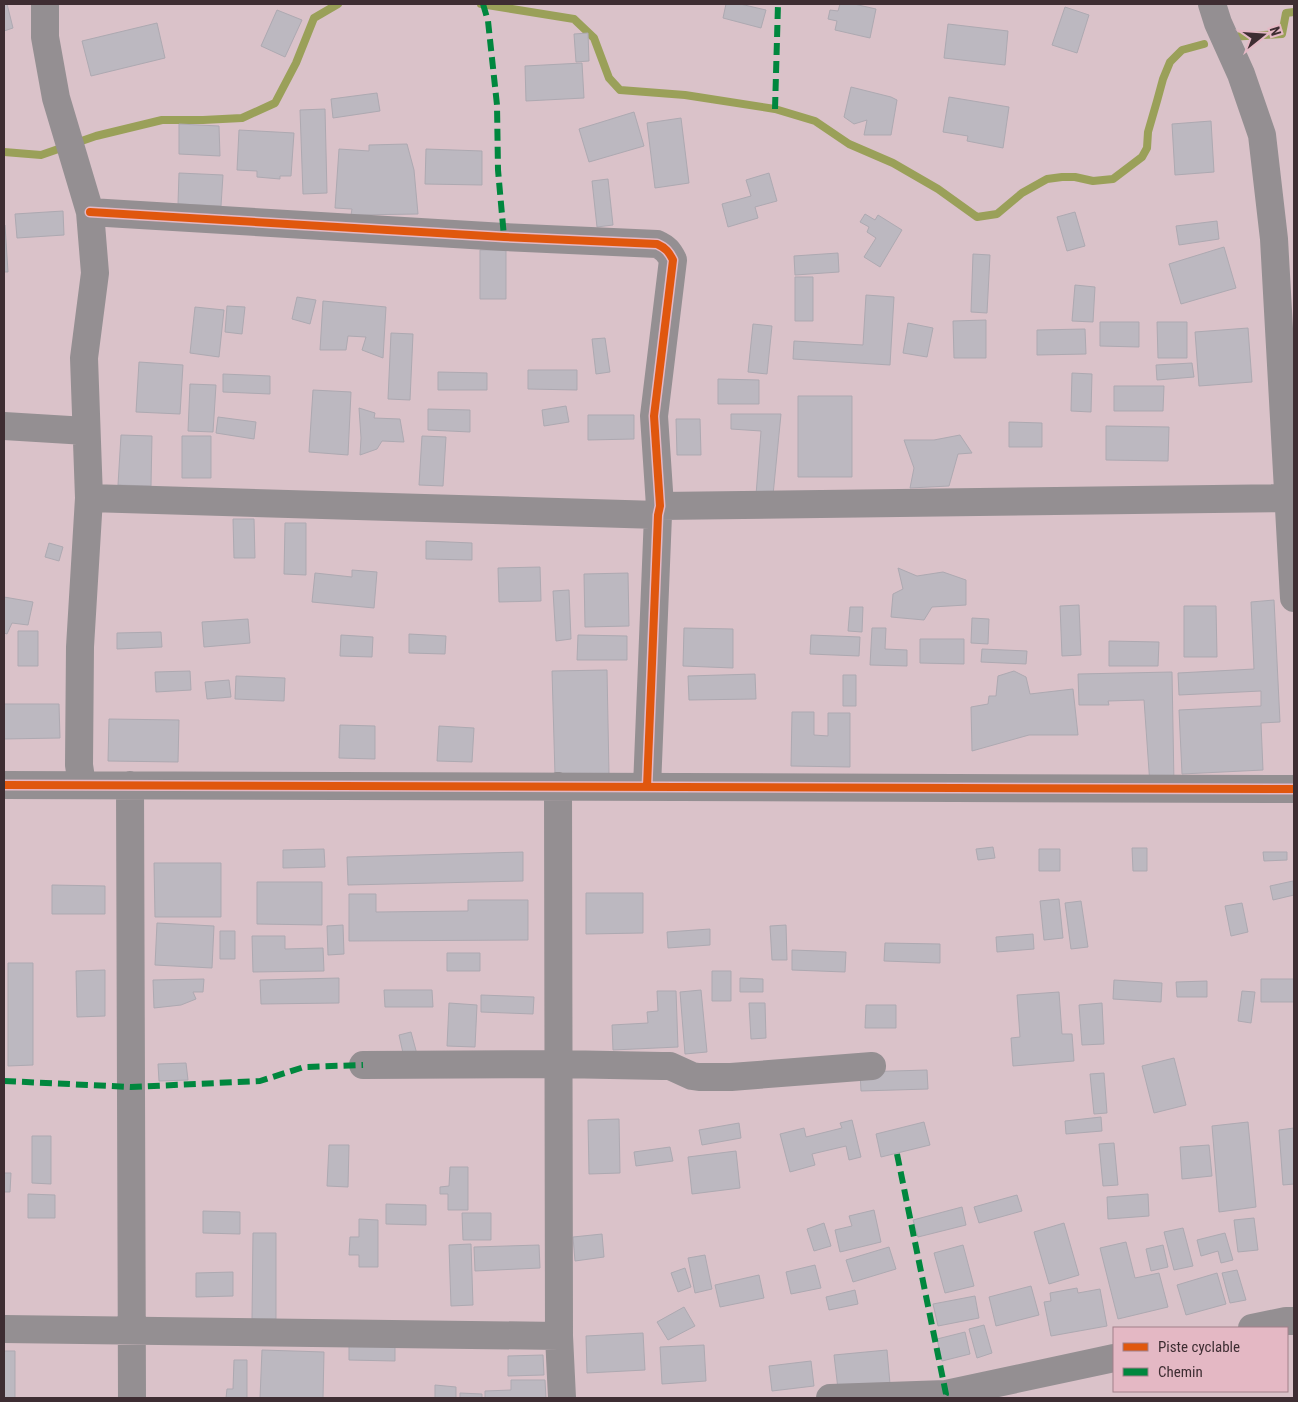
<svg xmlns="http://www.w3.org/2000/svg" width="1298" height="1402" font-family="'Roboto Condensed',sans-serif">
	<rect width="100%" height="100%" fill="#dac2c9"/>
	<g fill="none" stroke-linecap="round" stroke-linejoin="round">
		<path stroke="#9aa059" stroke-width="8" d="M481,4L574,19L594,38L609,78L620,90L685,95L775,109L815,121L849,144L893,163L938,189L977,217L997,214L1022,193L1047,179L1062,177H1075L1093,181L1113,179L1142,157L1147,148L1148,132L1157,101L1163,79L1170,62L1182,50L1204,44
			M1229,37L1282,34L1286,13L1294,12
			M4,152L41,155L96,136L162,120H203L242,118L275,103L296,63L314,18L338,4"/>
	</g>
	<path fill="#bcb8c0" stroke="#ada9b1" d="M4,4H7L13,28L4,31Z
		M726,4H740L766,10L761,28L723,18Z
		M840,4H854L876,9L870,38L835,30L837,21L828,19L830,10L838,11Z
		M1065,7L1089,15L1077,53L1052,45Z
		M277,10L302,20L285,57L261,46Z
		M157,23L165,58L91,76L82,41Z
		M948,24L1008,31L1005,65L944,58Z
		M588,33L589,61L576,62L574,34Z
		M582,63L584,98L526,101L525,66Z
		M851,87L891,97L897,100L891,135H864L867,120L854,124L844,117Z
		M377,93L380,111L333,118L331,99Z
		M949,97L1009,107L1003,148L967,141L968,136L943,132Z
		M325,109L327,193L303,194L300,110Z
		M634,112L644,146L589,162L579,129Z
		M681,118L689,183L655,188L647,123Z
		M1211,121L1214,172L1175,175L1172,124Z
		M179,124L219,126L220,156L179,154Z
		M239,130L294,133L291,176H280V179L257,177V171L237,170Z
		M407,144L414,170L418,214L351,215L352,209L335,208L339,149L369,151V145Z
		M426,149L482,151V185L425,184Z
		M179,173L223,175L221,206L178,204Z
		M769,173L777,201L755,207L758,218L728,227L722,204L751,196L746,180Z
		M608,179L613,225L597,227L592,181Z
		M63,211L64,235L17,238L15,214Z
		M1075,212L1085,246L1067,251L1057,217Z
		M865,214L875,220L878,215L902,230L880,267L864,257L876,238L867,232L869,227L860,222Z
		M1217,221L1219,239L1179,245L1176,226Z
		M4,225H5L8,272H4Z
		M1224,247L1236,288L1181,304L1169,264Z
		M480,250H506V299H480Z
		M838,253L839,272L795,275L794,256Z
		M973,254L990,255L987,313L971,312Z
		M795,277H813V321H795Z
		M1075,285L1095,287L1093,322L1072,321Z
		M866,295L894,297L890,365L793,359L794,341L863,345Z
		M297,297L316,300L310,324L292,319Z
		M323,301L386,307L383,358L362,350L366,337L348,336L346,350H320Z
		M227,306L245,307L242,334L225,332Z
		M195,307L224,310L219,357L190,353Z
		M986,320V358H954L953,321Z
		M1100,322H1139V347L1100,346Z
		M1157,322H1187V358H1158Z
		M908,323L933,328L927,357L903,353Z
		M753,324L772,326L767,374L748,372Z
		M1248,328L1252,382L1199,386L1195,332Z
		M1085,329L1086,354L1037,355V330Z
		M391,333L413,334L410,400L388,399Z
		M605,338L610,372L596,374L592,339Z
		M139,362L183,365L180,414L136,412Z
		M1192,363L1194,377L1157,380L1156,365Z
		M528,370H577V390L528,389Z
		M438,372L487,373V390H438Z
		M1072,373L1092,374L1091,412L1071,411Z
		M223,374L270,376V394L223,392Z
		M718,379L759,380V404H718Z
		M190,384L216,385L213,432L188,431Z
		M1114,386H1164L1163,411H1114Z
		M313,390L351,392L348,455L309,452Z
		M798,396H852V477H798Z
		M566,406L569,422L544,426L542,410Z
		M359,408L375,413L374,418L400,419L404,442L382,441L377,449L360,455L361,438Z
		M428,409L470,410V432L428,430Z
		M731,414H781L773,495H756L761,431L731,429Z
		M588,415H634V439L588,440Z
		M218,417L256,422L254,439L216,433Z
		M676,419H700L701,455H677Z
		M1009,422L1042,423V447H1009Z
		M1106,426L1169,427L1168,461L1106,460Z
		M121,435L152,436L151,486L118,485Z
		M960,435L972,453L958,454L949,486L910,488L914,468L904,440H934Z
		M182,436H211V478H182Z
		M422,436L446,437L443,486L419,485Z
		M233,519H254L255,558H234Z
		M285,523H306V575L284,574Z
		M426,541L472,543V560L426,559Z
		M49,543L63,547L59,561L45,557Z
		M540,567L541,601L499,602L498,568Z
		M898,568L917,576L943,572L966,580V605L932,607L924,620L891,617L893,594L903,589Z
		M352,570L377,572L374,608L312,602L315,573L352,577Z
		M628,573L629,626L585,627L584,574Z
		M569,590L571,639L556,641L553,591Z
		M4,597L33,602L28,625L12,623L7,634L4,633Z
		M1274,600L1280,722L1261,723L1263,770L1182,774L1179,710L1261,706V691L1179,695L1178,673L1254,669L1251,602Z
		M1079,605L1081,655L1062,656L1060,606Z
		M1184,606H1216L1217,657H1184Z
		M850,607H863L862,632L848,631Z
		M972,618L989,619L988,644L971,643Z
		M248,619L250,643L204,647L202,622Z
		M684,628L733,629V668L683,666Z
		M872,628H886L885,649L907,650V666L870,665Z
		M18,631H38V666H18Z
		M161,632L162,647L117,649V633Z
		M409,634L446,636L445,654L409,653Z
		M341,635L373,637L372,657L340,656Z
		M578,635L627,636V660H577Z
		M811,635L860,637L859,656L810,654Z
		M920,639H964V664L920,663Z
		M1109,641L1159,642L1158,666H1109Z
		M982,649L1027,651L1026,664L981,662Z
		M607,670L609,774L555,775L552,671Z
		M190,671L191,690L156,692L155,672Z
		M1014,671L1026,677L1030,694L1073,689L1078,735H1029L972,751L971,707L988,704L989,696H996L998,676Z
		M1172,672L1174,784L1150,785L1144,700L1108,701L1109,705H1079L1078,674Z
		M755,674L756,699L689,700L688,676Z
		M843,675H856V706H843Z
		M236,676L285,678L284,701L235,699Z
		M229,680L231,697L207,699L205,682Z
		M4,704H59L60,738L4,739Z
		M792,712H814V735L828,736V713H850V767L791,766Z
		M109,719L179,720L178,762L108,761Z
		M340,725L375,726V759L339,758Z
		M439,726L474,728L472,762L437,761Z
		M993,847L995,858L978,860L976,849Z
		M1132,848H1147V871H1133Z
		M324,849L325,867L283,868V850Z
		M1039,849H1060V871H1039Z
		M523,852V881L348,885L347,857Z
		M1263,852H1287V860L1264,861Z
		M154,863H221V917H155Z
		M1293,881L1294,895L1273,900L1270,886Z
		M257,882H322V925L257,924Z
		M52,885L105,886V914H52Z
		M586,893H643V933L586,934Z
		M349,894H376V912L468,911V900H528V940L349,941Z
		M1059,899L1063,938L1044,940L1040,901Z
		M1081,901L1088,947L1071,949L1065,903Z
		M1242,903L1248,932L1231,936L1225,906Z
		M157,923L214,926L212,968L155,965Z
		M343,925L344,954L328,955L327,926Z
		M786,925L787,960H772L770,926Z
		M710,929V945L668,948L667,932Z
		M220,931H235V959H220Z
		M1033,934L1034,949L997,952L996,937Z
		M252,936H285V949L323,948L324,971L253,972Z
		M885,943L940,944V963L884,961Z
		M792,950L846,952L845,972L792,970Z
		M447,953H480V971H447Z
		M8,963H33V1065L8,1066Z
		M105,970V1016L77,1017L76,971Z
		M712,971H731V1001H712Z
		M339,978V1003L261,1004L260,980Z
		M740,978L763,979V992H740Z
		M204,979L203,992H193L196,999L181,1005L154,1008L153,980Z
		M1261,979H1294V1002H1261Z
		M1114,980L1162,983L1161,1002L1113,999Z
		M1207,981V997H1177L1176,982Z
		M384,990H432L433,1007H385Z
		M701,990L707,1052L685,1054L680,992Z
		M657,991H676L678,1047L613,1050L612,1025L648,1023L647,1012L658,1011Z
		M1242,991L1255,992L1251,1023L1238,1021Z
		M1059,992L1062,1034H1072L1074,1061L1013,1066L1011,1038L1020,1037L1017,995Z
		M481,995L534,997L533,1014L481,1012Z
		M449,1003L477,1005L475,1047L447,1046Z
		M749,1003H765L766,1038L751,1039Z
		M1102,1003L1104,1044L1082,1045L1079,1005Z
		M866,1005H896V1028H865Z
		M411,1032L418,1058L405,1062L399,1035Z
		M1174,1058L1186,1105L1154,1113L1142,1066Z
		M186,1063L188,1080L159,1081L158,1064Z
		M927,1070L928,1089L861,1091L860,1072Z
		M1104,1073L1107,1113L1094,1114L1090,1074Z
		M1101,1117L1102,1131L1066,1134L1065,1121Z
		M619,1119L620,1173L589,1174L588,1120Z
		M852,1120L861,1157L849,1160L846,1146L812,1154L815,1165L790,1172L780,1134L804,1128L806,1137L842,1128L840,1123Z
		M924,1122L930,1145L881,1157L876,1134Z
		M1248,1122L1256,1207L1219,1212L1212,1126Z
		M739,1123L741,1138L702,1145L699,1130Z
		M1294,1128V1184L1283,1185L1279,1130Z
		M32,1136H51V1184L32,1183Z
		M1114,1143L1118,1185L1103,1186L1099,1144Z
		M329,1145H349L348,1187L327,1186Z
		M1209,1145L1212,1176L1182,1179L1180,1147Z
		M670,1147L673,1161L636,1166L634,1152Z
		M736,1151L740,1188L692,1194L688,1157Z
		M450,1167H468V1210H448V1194H440V1187L449,1186Z
		M4,1173H11L10,1192H4Z
		M28,1194L55,1195V1218H28Z
		M1148,1194L1149,1216L1108,1219L1107,1197Z
		M1017,1195L1022,1211L979,1223L974,1207Z
		M386,1204L426,1205V1225L386,1224Z
		M962,1207L966,1225L918,1237L913,1220Z
		M874,1210L881,1242L840,1252L835,1230L852,1226L849,1216Z
		M203,1211L240,1212V1234L203,1233Z
		M462,1213H491V1240H463Z
		M1254,1218L1258,1250L1238,1252L1234,1220Z
		M359,1219L378,1220V1267H359V1255H349L350,1237H359Z
		M824,1223L831,1246L814,1251L807,1229Z
		M1064,1223L1079,1275L1049,1284L1034,1232Z
		M1183,1228L1193,1266L1174,1270L1164,1232Z
		M253,1233H276V1319H252Z
		M1225,1233L1233,1260L1221,1263L1218,1251L1201,1256L1197,1240Z
		M602,1234L604,1257L575,1261L573,1237Z
		M1126,1242L1135,1278L1159,1273L1168,1307L1118,1319L1100,1248Z
		M471,1244L473,1305L451,1306L449,1245Z
		M539,1245L540,1268L475,1271L474,1247Z
		M963,1245L974,1286L945,1293L934,1253Z
		M1163,1245L1168,1267L1151,1271L1146,1249Z
		M889,1247L896,1269L853,1282L846,1260Z
		M705,1255L712,1289L695,1293L688,1258Z
		M815,1265L821,1288L791,1294L786,1272Z
		M685,1268L691,1287L678,1292L671,1273Z
		M1237,1270L1246,1300L1230,1303L1222,1273Z
		M233,1272V1296L196,1297V1273Z
		M1217,1273L1226,1304L1186,1315L1177,1285Z
		M759,1275L764,1298L720,1307L715,1285Z
		M1031,1286L1039,1315L996,1326L989,1297Z
		M1077,1288L1078,1293L1100,1289L1107,1326L1051,1336L1044,1302L1051,1301L1050,1293Z
		M855,1290L858,1304L829,1310L826,1297Z
		M975,1296L979,1318L938,1326L933,1304Z
		M684,1307L695,1326L668,1340L657,1322Z
		M984,1325L992,1353L977,1358L969,1329Z
		M965,1332L970,1354L942,1361L937,1339Z
		M643,1333L645,1370L587,1373L586,1336Z
		M704,1345L706,1381L662,1384L660,1347Z
		M349,1346H395V1361L349,1360Z
		M262,1350L324,1352L323,1398H260Z
		M887,1350L890,1384L838,1389L834,1355Z
		M4,1351H15V1398H4Z
		M543,1355L544,1375L508,1376V1356Z
		M234,1360H247V1398H226L227,1389H233Z
		M811,1361L814,1386L772,1391L769,1366Z
		M511,1380H545L546,1398H485V1391L511,1390Z
		M435,1385L456,1387V1398H435Z
		M460,1393L482,1394V1398H460Z"/>
	<g fill="none" stroke-linecap="round" stroke-linejoin="round">
		<path stroke="#948f92" stroke-width="28" d="M45,4V37L56,98L90,212L95,273L84,358L89,498L80,647L79,765L82,785
			M1212,4L1218,23L1241,74L1262,135L1274,239L1294,598
			M90,212L504,237L657,244C666,248 669,252 673,260L654,416L660,506L658,515L647,787
			M4,426L86,431
			M89,498L658,515
			M660,506L1294,498
			M4,785L1294,789
			M130,785L132,1398
			M558,786L559,1336L562,1398
			M363,1065L559,1064L662,1066H670L692,1076L699,1077H731L872,1066
			M1252,1328L1286,1321H1294
			M4,1329L559,1336
			M830,1398L946,1394L1114,1358"/>
		<path stroke="#00873e" stroke-width="6" stroke-dasharray="12 6" stroke-linecap="butt" d="M483,4L488,21L497,105L498,170L504,237
			M775,109L778,4
			M4,1081L131,1087L260,1081L304,1067L363,1065
			M897,1154L946,1394L944,1398"/>
		<defs>
			<path id="cycleway" d="M90,212L504,237L657,244C666,248 669,252 673,260L654,416L660,506L658,515L647,787
				M4,785L1294,789"/>
		</defs>
		<use href="#cycleway" stroke="#e4b8c4" stroke-width="11"/>
		<use href="#cycleway" stroke="#e0570e" stroke-width="8"/>
	</g>
	<rect width="1298" height="1402" fill="none" stroke="#3e2d32" stroke-width="10"/>
	<rect x="1113" y="1327" width="175" height="65" fill="#e4b8c4" stroke="#a2808a"/>
	<rect x="1123" y="1343" width="25" height="8" fill="#e0570e" stroke="#a2808a"/>
	<text x="1158" y="1352" font-size="15" fill="#3e2d32">Piste cyclable</text>
	<rect x="1123" y="1368" width="25" height="8" fill="#00873e" stroke="#a2808a"/>
	<text x="1158" y="1377" font-size="15" fill="#3e2d32">Chemin</text>
	<g transform="translate(1263 35) rotate(73)" stroke="#e4b8c4" stroke-width="4" paint-order="stroke">
	<path d="M0-4L9 19L0 12L-9 19Z" fill="#3e2d32"/>
	<text y="-8" font-size="14" font-weight="bold" text-anchor="middle" fill="#3e2d32">N</text>
	</g>
</svg>
